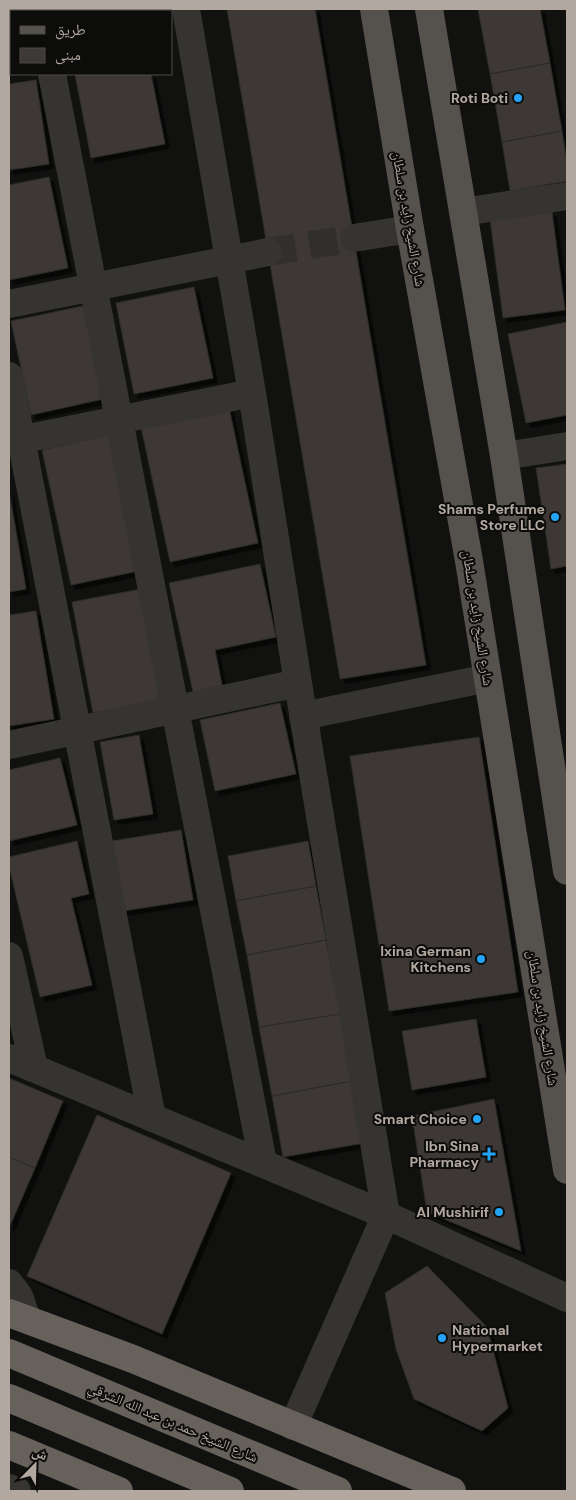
<svg xmlns="http://www.w3.org/2000/svg" width="576" height="1500" font-family="'DM Sans','Noto Naskh Arabic',sans-serif">
	<defs>
		<filter id="shadow"><feDropShadow dx="4.5" dy="4.5" stdDeviation="0" flood-color="#0009"/></filter>
	</defs>
	<rect width="100%" height="100%" fill="#111110"/>
	<path fill="#3c3936" stroke="#2d2c29" filter="url(#shadow)" d="M9,9H21L22,11H11V68L9,69Z
		M68,9H149V11H69Z
		M227,9H315L426,665L340,679Z
		M478,9H540L550,63L490,74Z
		M550,63L562,131L502,142L490,74Z
		M75,74H151L165,144L91,158Z
		M36,80L49,164L9,170V84Z
		M562,131L567,163V181L510,191L502,142Z
		M49,177L68,268L9,280V185Z
		M552,212L565,310L503,318L490,219Z
		M194,287L213,378L134,394L116,303Z
		M83,306L103,399L31,415L11,321Z
		M567,322V415L526,423L508,334Z
		M229,408L258,543L170,562L141,427Z
		M108,435L138,571L71,585L42,450Z
		M567,464V566L551,569L536,468Z
		M9,491L26,589L9,592Z
		M260,564L276,637L215,650L223,690L194,696L169,583Z
		M141,589L162,700L93,713L72,602Z
		M36,611L54,719L9,726V615Z
		M280,703L296,774L215,791L200,720Z
		M139,735L153,814L114,820L100,742Z
		M479,737L518,992L389,1011L350,756Z
		M60,758L77,825L9,841V770Z
		M181,830L193,900L123,911L112,841Z
		M77,841L89,894L71,898L92,985L40,997L9,866V857Z
		M308,841L316,886L236,901L228,856Z
		M316,886L326,940L247,955L236,901Z
		M326,940L340,1014L259,1027L247,955Z
		M340,1014L352,1081L272,1096L259,1027Z
		M476,1019L486,1077L412,1090L402,1031Z
		M9,1078L63,1101L35,1168L9,1157Z
		M352,1081L364,1143L283,1157L272,1096Z
		M494,1099L521,1251L427,1212L412,1116Z
		M97,1115L231,1173L162,1334L27,1276Z
		M9,1157L35,1168L9,1228Z
		M427,1266L487,1327L508,1408L482,1431L414,1399L396,1349L385,1293Z"/>
	<g fill="none" stroke-linecap="round" stroke-linejoin="round">
		<path stroke="#312f2d" stroke-width="28" stroke-dasharray="28 14" stroke-linecap="butt" d="M268,252L354,238"/>
		<path stroke="#363430" stroke-width="28" d="M39,9L40,11
			M186,9L252,393L298,683L386,1215L293,1426
			M52,74L263,1163
			M463,212L567,196
			M354,238L410,229
			M9,304L268,252
			M9,376L152,1118
			M9,442L252,393
			M504,456L567,446
			M303,716L488,678
			M9,745L298,683
			M9,956L34,1068
			M9,1058L386,1215L567,1298
			M9,1283L19,1296L27,1319
			M9,1488L17,1491"/>
		<path stroke="#55514c" stroke-width="28" d="M374,9L410,229L469,561L567,1170
			M429,9L504,456L567,871"/>
		<path stroke="#67615c" stroke-width="28" d="M9,1313L133,1359L452,1491
			M9,1353L338,1491
			M9,1398L230,1491
			M9,1445L119,1491"/>
	</g>
	<g fill="#23a4f6" stroke="#0c0c0b" stroke-width="2">
		<circle cx="518" cy="98" r="5"/>
		<circle cx="555" cy="517" r="5"/>
		<circle cx="481" cy="959" r="5"/>
		<circle cx="477" cy="1119" r="5"/>
		<path d="M486.5 1146.5h5v5h5v5h-5v5h-5v-5h-5v-5h5z"/>
		<circle cx="499" cy="1212" r="5"/>
		<circle cx="442" cy="1338" r="5"/>
	</g>
	<g text-anchor="middle" stroke-width="4" stroke-linejoin="round" paint-order="stroke">
		<g font-size="14" font-weight="bold" fill="#b2a8a0" stroke="#0c0c0b" text-anchor="end">
			<text x="508" y="103">Roti Boti</text>
			<text x="545" y="514">Shams Perfume<tspan x="545" dy="16">Store LLC</tspan></text>
			<text x="471" y="956">Ixina German<tspan x="471" dy="16">Kitchens</tspan></text>
			<text x="467" y="1124">Smart Choice</text>
			<text x="479" y="1151">Ibn Sina<tspan x="479" dy="16">Pharmacy</tspan></text>
			<text x="489" y="1217">Al Mushirif</text>
			<text x="452" y="1335" text-anchor="start">National<tspan x="452" dy="16">Hypermarket</tspan></text>
		</g>
		<g font-size="14" fill="#b2a8a0" stroke="#0c0c0b">
			<text transform="translate(409 219) rotate(80)" y="5">شارع الشيخ زايد بن سلطان</text>
			<text transform="translate(478 618) rotate(81)" y="5">شارع الشيخ زايد بن سلطان</text>
			<text transform="translate(543 1018) rotate(81)" y="5">شارع الشيخ زايد بن سلطان</text>
			<text transform="translate(173 1422) rotate(23)" y="5">شارع الشيخ حمد بن عبد الله الشرقي</text>
		</g>
	</g>
	<rect width="576" height="1500" fill="none" stroke="#b2a8a0" stroke-width="20"/>
	<rect x="10" y="10" width="162" height="65" fill="#0c0c0b" stroke="#4e4a47"/>
	<rect x="20" y="26" width="25" height="8" fill="#55514c" stroke="#4e4a47"/>
	<text x="55" y="35" font-size="15" fill="#b2a8a0">طريق</text>
	<rect x="20" y="48" width="25" height="15" fill="#3c3936" stroke="#4e4a47"/>
	<text x="55" y="60" font-size="15" fill="#b2a8a0">مبنى</text>
	<g transform="translate(35 1465) rotate(23)" stroke="#0c0c0b" stroke-width="4" paint-order="stroke">
	<path d="M0-4L9 19L0 12L-9 19Z" fill="#b2a8a0"/>
	<text y="-8" font-size="14" font-weight="bold" text-anchor="middle" fill="#b2a8a0">ش</text>
	</g>
</svg>
